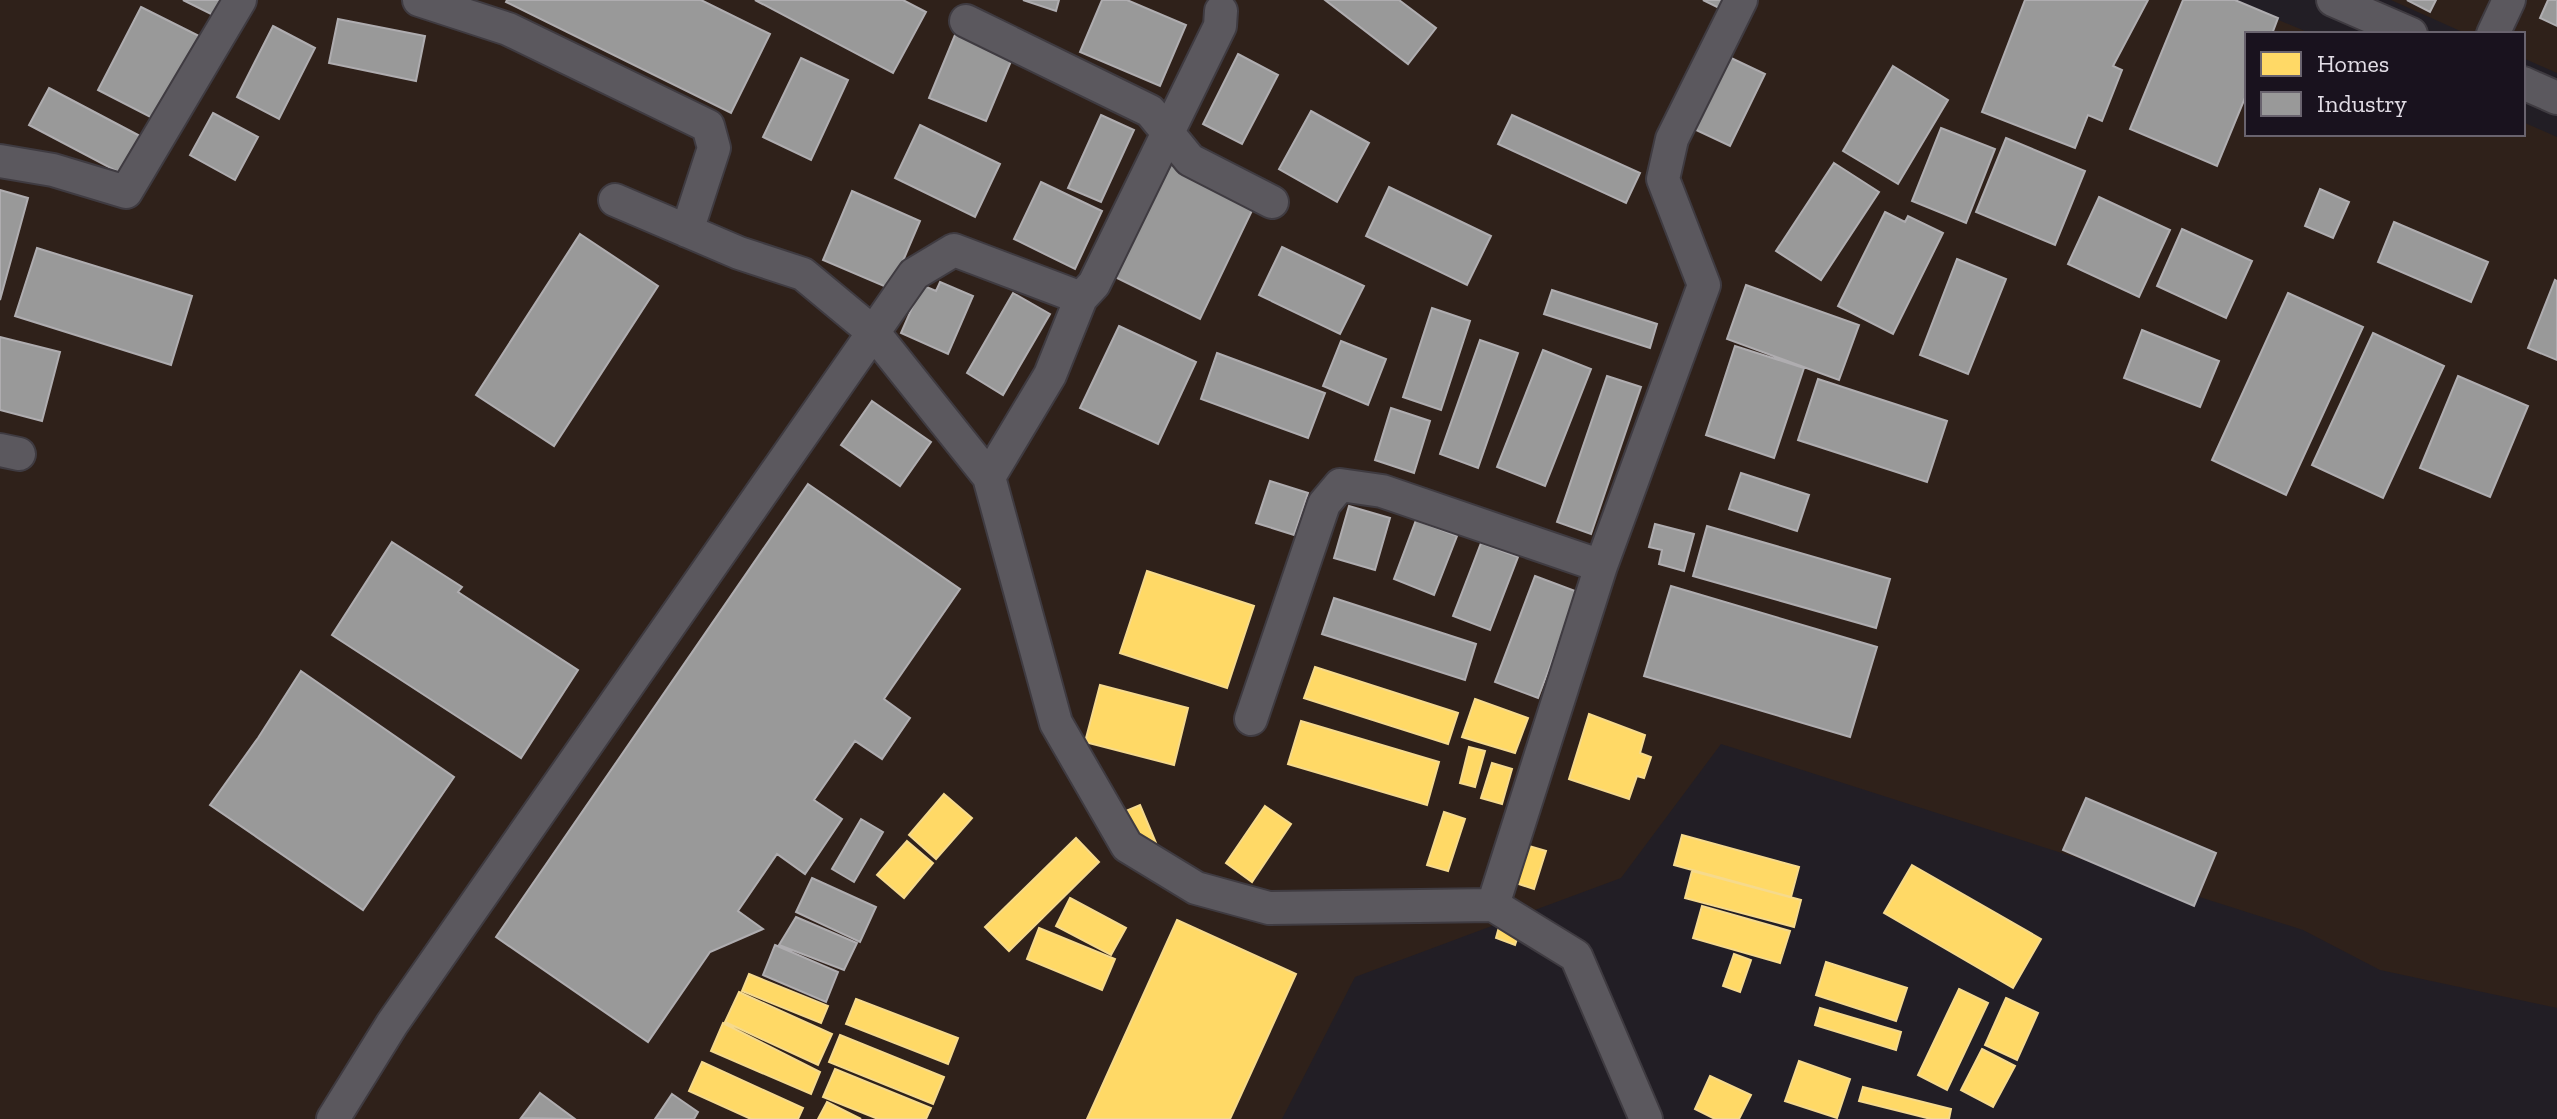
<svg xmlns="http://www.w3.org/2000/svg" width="2557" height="1119" font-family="'Zilla Slab',serif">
	<rect width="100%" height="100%" fill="#221e25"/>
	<path fill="#2f211a" d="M0,0H2231L2312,34H2247V134H2523V122L2557,137V1008L2380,970L2303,930L1721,744L1621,878L1355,977L1282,1119H0Z
		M2391,0H2557V73L2523,58V34H2467Z"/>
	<path fill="#ffd966" stroke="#f6da8c" stroke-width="2" d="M1147,571L1254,606L1227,688L1120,653Z
		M1315,667L1458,713L1448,744L1304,698Z
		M1100,685L1188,708L1174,765L1085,742Z
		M1475,699L1528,718L1515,753L1462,737Z
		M1589,714L1645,735L1640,753L1651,757L1644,778L1637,776L1629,799L1569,779Z
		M1301,721L1439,762L1427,805L1288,764Z
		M1469,747L1485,751L1475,787L1460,783Z
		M1492,763L1512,769L1502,804L1481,798Z
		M944,794L972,818L936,859L909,835Z
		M1140,805L1156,843L1138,851L1121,813Z
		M1265,806L1291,824L1252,882L1226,863Z
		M1444,812L1465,819L1448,871L1427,865Z
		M1682,835L1799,867L1791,897L1674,865Z
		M1076,838L1099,862L1009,951L985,927Z
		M907,841L933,863L904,898L877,875Z
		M1522,844L1546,851L1534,889L1510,881Z
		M1912,865L2041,939L2013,988L1884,913Z
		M1692,871L1801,900L1794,927L1685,898Z
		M1070,898L1126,928L1111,955L1056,926Z
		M1702,906L1790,931L1780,963L1693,938Z
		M1177,920L1296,974L1230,1119H1087Z
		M1499,927L1519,933L1515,945L1496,938Z
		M1039,928L1115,959L1102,990L1027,959Z
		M1734,954L1751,960L1740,992L1723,986Z
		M1826,962L1907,988L1896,1021L1816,995Z
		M749,974L828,1006L821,1023L742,991Z
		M1959,989L1988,1003L1947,1090L1918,1075Z
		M739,992L832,1034L818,1065L725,1022Z
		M2006,998L2038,1013L2017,1060L1985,1045Z
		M856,999L958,1038L948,1064L846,1024Z
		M1820,1008L1901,1032L1896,1050L1815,1025Z
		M723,1023L820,1072L811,1094L711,1051Z
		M840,1035L944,1077L933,1104L829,1062Z
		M1982,1049L2015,1066L1993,1107L1961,1090Z
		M1799,1061L1850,1079L1837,1118L1785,1101Z
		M702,1062L803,1108L798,1119H751L689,1091Z
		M835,1069L931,1108L926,1119H878L823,1097Z
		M1710,1076L1751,1095L1739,1119H1715L1695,1109Z
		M1863,1087L1951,1109L1949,1119H1931L1859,1101Z
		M827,1102L861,1119H818Z"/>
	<path fill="#999" stroke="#afadb0" stroke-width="2" d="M183,0H231L221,19Z
		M507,0H701L770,34L731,113L506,2Z
		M755,0H903L926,12L893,73Z
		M1023,0H1059L1056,11Z
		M1102,0H1127L1186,25L1160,86L1080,52Z
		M1325,0H1399L1436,28L1408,64Z
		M1703,0H1725L1721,9Z
		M2025,0H2148L2113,66L2122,70L2102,121L2088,115L2075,148L1982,112Z
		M2183,0H2235L2278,18L2272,34H2247V93L2217,166L2130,129Z
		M2407,0H2436L2430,12Z
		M2548,0H2557V26L2540,18Z
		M141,7L205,39L162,123L98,90Z
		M338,19L425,36L416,81L329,63Z
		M273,26L315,48L279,119L237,97Z
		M957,30L1014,54L986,121L929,98Z
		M1238,54L1278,75L1242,144L1203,124Z
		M1729,57L1765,74L1730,146L1694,129Z
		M801,58L848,80L811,160L763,137Z
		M1893,66L1948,100L1898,184L1843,151Z
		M49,88L140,136L120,173L29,125Z
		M1311,111L1369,143L1337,202L1279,169Z
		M213,113L258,137L235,180L190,155Z
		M1101,115L1134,130L1101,202L1068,188Z
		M1512,115L1640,173L1626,203L1498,144Z
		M920,125L1000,164L975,217L895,178Z
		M1941,128L1995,149L1966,223L1912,201Z
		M2006,138L2085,171L2055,245L1976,212Z
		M1169,153L1259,196L1200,319L1111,275Z
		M1834,163L1879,192L1821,280L1776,251Z
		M1041,182L1102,211L1075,269L1014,239Z
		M1389,187L1491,236L1467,285L1366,236Z
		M2320,189L2349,202L2333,238L2305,226Z
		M0,190L28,198L0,300Z
		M852,191L920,221L891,289L823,260Z
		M2099,197L2170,230L2139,297L2068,264Z
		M1885,212L1905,222L1908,216L1943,233L1893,334L1838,306Z
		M2394,222L2488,262L2471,302L2378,262Z
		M2182,229L2252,261L2226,318L2157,286Z
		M580,234L658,286L554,446L476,395Z
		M1282,247L1364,286L1340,334L1259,295Z
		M37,248L192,296L171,365L15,316Z
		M1957,259L2006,279L1968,374L1920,355Z
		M2555,280L2557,281V360L2528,348Z
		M940,282L973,296L948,354L901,333L922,285L936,291Z
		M1746,285L1859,325L1839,380L1727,339Z
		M1552,290L1657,324L1650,348L1544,314Z
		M1013,293L1050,314L1003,395L967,373Z
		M2288,293L2363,327L2286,495L2212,460Z
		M1432,308L1470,321L1441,410L1403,397Z
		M1119,326L1196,362L1158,444L1080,408Z
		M2142,330L2219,361L2200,407L2124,378Z
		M2373,333L2444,366L2383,498L2312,465Z
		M0,337L60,352L42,421L0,410Z
		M1480,340L1518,353L1478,468L1440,454Z
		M1341,341L1386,359L1368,405L1323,386Z
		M1735,346L1804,368L1774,458L1706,435Z
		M1543,350L1591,369L1545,486L1497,467Z
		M1217,353L1325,393L1308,438L1201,399Z
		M1607,376L1641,387L1591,534L1557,522Z
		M2458,376L2528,406L2490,497L2420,468Z
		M1818,379L1947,421L1927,482L1798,440Z
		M872,401L931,442L900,486L841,445Z
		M1391,408L1430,421L1414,473L1375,460Z
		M1741,473L1809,495L1797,531L1729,509Z
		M1270,481L1308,493L1294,535L1256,523Z
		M808,484L960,589L884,699L910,718L882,759L855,741L814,800L842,819L805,874L777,854L738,911L763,929L710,952L648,1042L496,937Z
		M1349,506L1390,518L1375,570L1334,558Z
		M1416,520L1457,536L1434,595L1394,579Z
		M1655,524L1694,534L1684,571L1659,564L1662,550L1649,547Z
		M1707,526L1890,579L1876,628L1693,576Z
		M392,542L462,587L458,592L578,670L521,758L332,635Z
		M1481,543L1518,557L1490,630L1453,616Z
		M1535,576L1578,592L1538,698L1495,682Z
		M1671,586L1877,647L1850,737L1644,676Z
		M1334,598L1476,644L1465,680L1322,634Z
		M301,671L454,777L363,910L210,805L258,738Z
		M2086,798L2216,853L2194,906L2063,850Z
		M861,819L883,832L854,882L832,869Z
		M812,878L876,907L860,942L796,912Z
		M796,917L857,943L844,970L779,945Z
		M775,945L838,972L826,1002L763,975Z
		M540,1093L575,1119L521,1118Z
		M672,1094L698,1112L694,1119H655Z"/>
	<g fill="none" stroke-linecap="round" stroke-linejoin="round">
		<defs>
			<path id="minor" d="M419,0L508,29L708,126L714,148L687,231
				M2333,0L2411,34
				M966,21L1150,111L1190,160L1272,202
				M2493,34L2509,0
				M2523,83L2557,98
				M0,161L53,170L126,192L240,0
				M615,200L739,253L803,274L874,333L989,477L1056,723L1127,846L1196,888L1269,908L1493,905L1576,956L1646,1119
				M0,450L19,454
				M989,477L1050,375L1081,298L1094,284L1220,26L1221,11
				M1251,719L1324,504L1340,485L1382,491L1601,566
				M1493,905L1601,566L1704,285L1663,179L1672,139L1741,0
				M333,1119L392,1024L914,274L954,250L1081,298"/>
		</defs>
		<use href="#minor" stroke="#3f3b41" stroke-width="36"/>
		<use href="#minor" stroke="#5b585e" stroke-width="32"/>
	</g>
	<rect x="2245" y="32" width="280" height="104" fill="#19121e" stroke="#69636e" stroke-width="2"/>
	<rect x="2261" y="52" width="40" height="24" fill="#ffd966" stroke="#69636e" stroke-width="2"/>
	<text x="2317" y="72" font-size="24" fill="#e2dde6">Homes</text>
	<rect x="2261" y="92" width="40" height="24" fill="#999999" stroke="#69636e" stroke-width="2"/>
	<text x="2317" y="112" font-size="24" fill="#e2dde6">Industry</text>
</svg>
